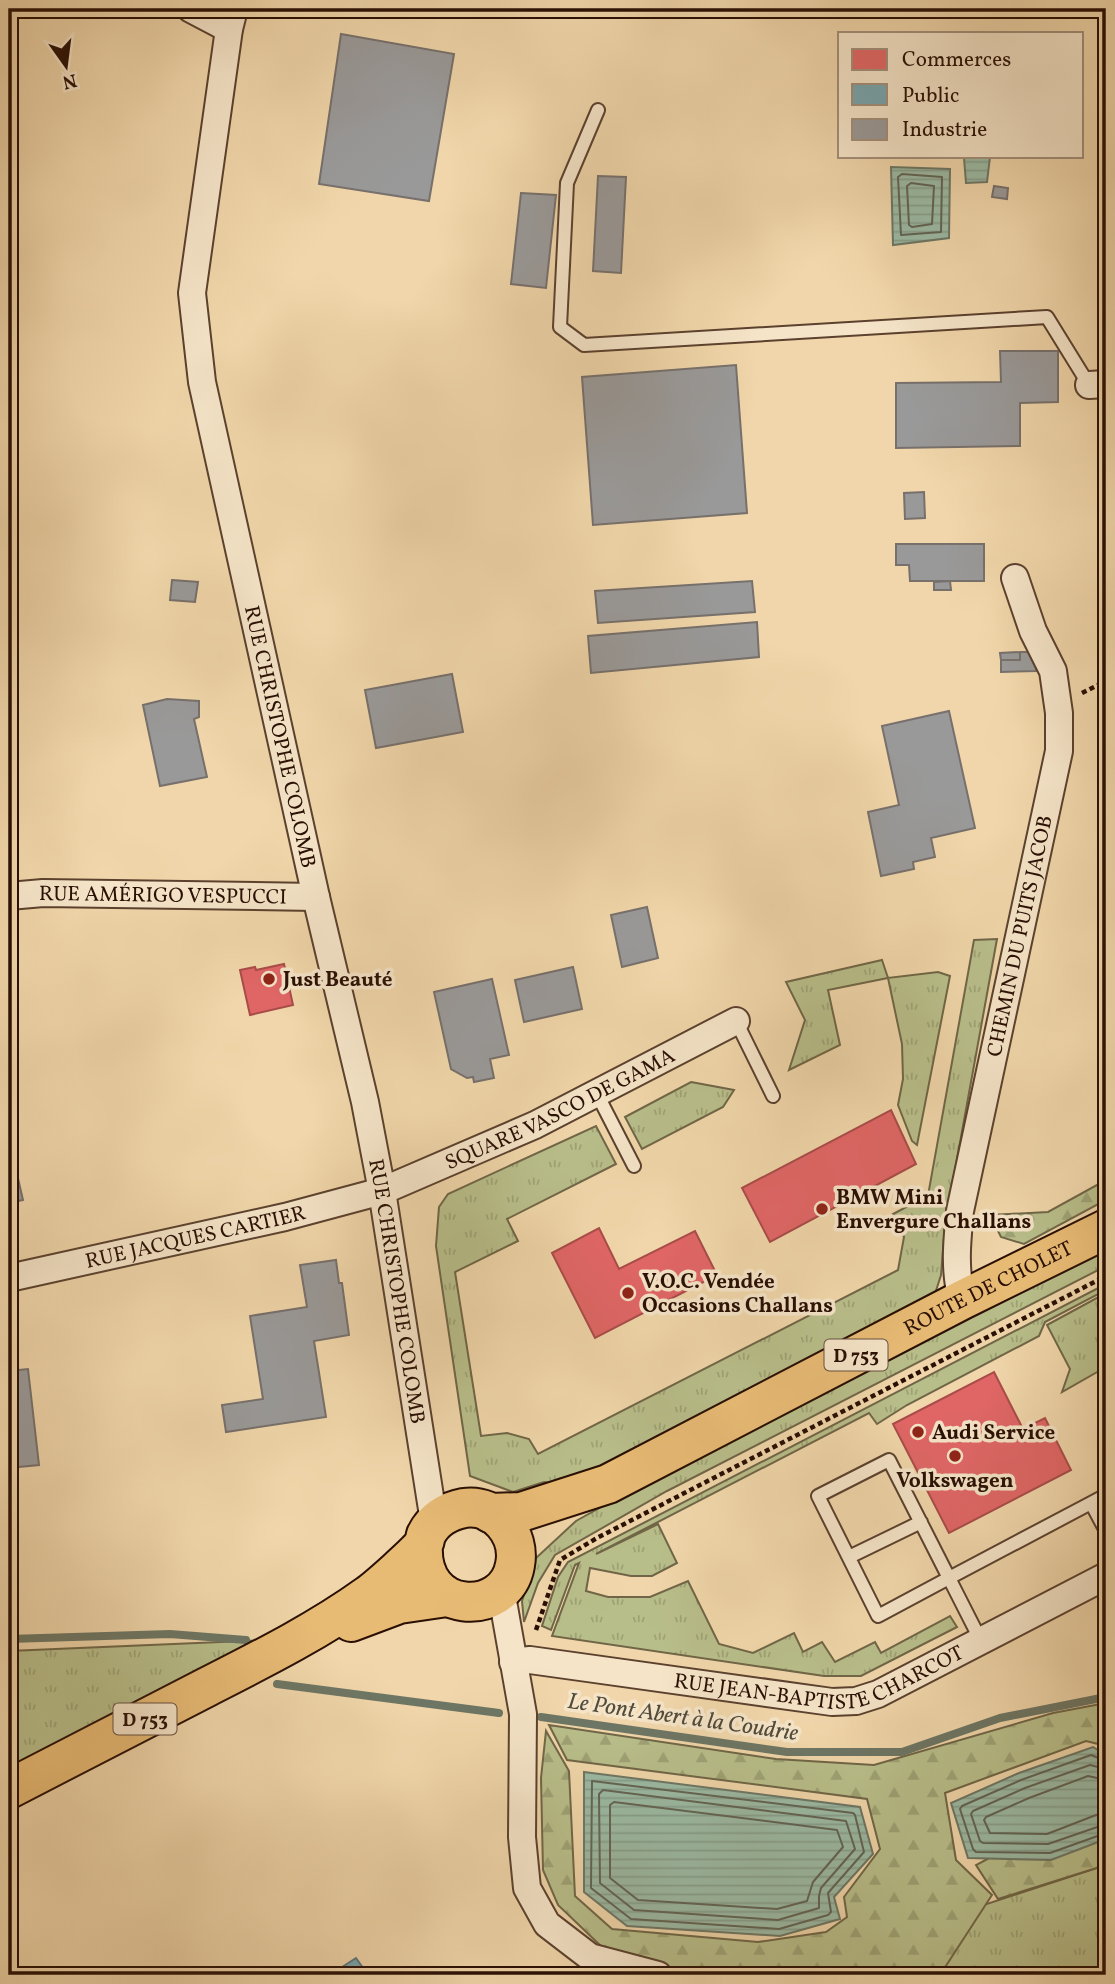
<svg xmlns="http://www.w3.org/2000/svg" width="1115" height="1984" font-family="Vollkorn,serif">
	<defs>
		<pattern id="grass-tufts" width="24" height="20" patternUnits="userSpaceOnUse" patternTransform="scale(1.75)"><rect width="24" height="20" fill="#b8be8a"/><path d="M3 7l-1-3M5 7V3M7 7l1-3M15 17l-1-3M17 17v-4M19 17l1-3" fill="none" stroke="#9ea275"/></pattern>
		<pattern id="forest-firs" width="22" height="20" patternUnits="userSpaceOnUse" patternTransform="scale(1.75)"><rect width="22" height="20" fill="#b8be8a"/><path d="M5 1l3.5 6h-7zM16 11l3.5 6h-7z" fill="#9ea275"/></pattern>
		<pattern id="water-rules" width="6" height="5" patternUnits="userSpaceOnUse" patternTransform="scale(1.75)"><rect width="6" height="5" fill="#9bbaa4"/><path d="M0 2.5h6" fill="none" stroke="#869f8c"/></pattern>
	</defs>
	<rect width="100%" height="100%" fill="#f0d6aa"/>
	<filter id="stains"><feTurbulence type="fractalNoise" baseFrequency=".00286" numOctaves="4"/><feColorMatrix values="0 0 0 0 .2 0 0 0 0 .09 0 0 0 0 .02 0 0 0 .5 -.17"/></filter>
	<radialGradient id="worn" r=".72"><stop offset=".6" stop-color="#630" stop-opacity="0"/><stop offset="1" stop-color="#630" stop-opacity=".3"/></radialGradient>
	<path fill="url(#grass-tufts)" stroke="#706647" stroke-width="2" d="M997,939L945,1225L941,1275L933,1300L572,1485L544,1482L513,1492L470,1476L436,1246L439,1207L448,1194L596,1126L616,1164L507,1219L518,1241L455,1272L481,1436L507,1433L529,1439L538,1454L898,1270L904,1237L893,1214L912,1204L927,1201L974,940Z
		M882,960L888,978L938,972L950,976L917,1145L912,1141L898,1105L903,1079L902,1044L888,978L828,990L840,1045L789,1070L805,1020L786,982Z
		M691,1082L734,1090L723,1107L642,1149L625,1117Z
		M1106,1244V1266L667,1491L555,1555L538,1583L524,1622L522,1601L536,1558L576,1521L686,1460Z
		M1106,1284V1290L1045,1322L1039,1336L907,1405L877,1424L869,1413L596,1554L658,1524L677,1563L652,1576H631L590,1568L586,1591L608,1597H650L688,1581L719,1644L753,1653L794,1633L803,1652L822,1642L835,1662L875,1642L881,1653L950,1616L957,1627L861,1676H824L552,1636L579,1563L575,1565L551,1630L542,1626L558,1577L568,1562Z
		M1106,1293V1367L1062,1392L1070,1369L1047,1325Z
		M267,1640L9,1807V1651Z
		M1106,1865V1975H770Z"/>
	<path fill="url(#forest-firs)" stroke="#706647" stroke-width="2" d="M1106,1180V1200L1024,1244L1001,1237L990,1215L1048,1212Z
		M1106,1703V1746L1086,1741L945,1793L956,1860L992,1895L940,1975H694L602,1947L558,1905L543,1870L541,1778L546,1731L569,1771L575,1896L612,1929L758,1942L826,1932L847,1917L844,1897L880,1849L867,1799L567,1760L549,1725L776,1759L874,1765L1053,1713Z
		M1106,1832V1865L998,1899L976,1865L993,1856Z"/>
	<path fill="url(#water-rules)" stroke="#6d7664" stroke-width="2" d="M990,157L987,182L966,183L964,158Z
		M891,167L950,169L949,238L893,245Z
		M1093,1747L1106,1755V1839L1051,1860L968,1858L951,1803L1019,1773Z
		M584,1772L860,1807L873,1854L834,1897L840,1919L780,1936L627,1926L584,1892Z"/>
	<path fill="#e06666" stroke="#a94c49" stroke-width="2" d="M284,964L293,1005L250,1015L240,970L255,967L256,970Z
		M891,1110L916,1164L770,1242L742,1188Z
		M599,1228L619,1269L695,1231L717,1275L595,1338L552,1253Z
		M994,1372L1023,1429L1045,1418L1071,1470L949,1533L893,1424Z"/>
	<path fill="#76a5af" stroke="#5f787c" stroke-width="2" d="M356,1958L368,1975H339L336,1971Z"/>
	<path fill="#999" stroke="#77706c" stroke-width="2" d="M341,34L454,54L429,201L319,184Z
		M598,176L626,177L621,273L593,271Z
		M994,186L1008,188L1007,199L992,197Z
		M521,193L556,195L546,288L511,284Z
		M1000,351H1058V402L1020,403V446L896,448V383L1001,382Z
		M736,365L747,513L593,525L582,377Z
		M924,492L925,518L905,519L904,493Z
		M896,544H984V581H910L909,565H896Z
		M172,580L198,582L195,602L170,600Z
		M752,581L755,612L598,623L595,591Z
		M950,581L951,590H934V582Z
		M757,622L759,657L591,673L588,636Z
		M1020,652H1035L1036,671L1001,672V660H1020Z
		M1020,652V660H1001L1000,653Z
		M452,674L463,732L376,748L365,690Z
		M167,699L199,701V717L194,719L207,777L160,786L143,705Z
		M949,711L975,828L931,838L935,857L913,862L914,869L881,876L868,812L899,805L882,726Z
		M647,907L658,958L622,967L611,915Z
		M573,967L582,1009L524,1022L515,980Z
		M492,979L509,1055L490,1059L494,1078L474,1082L473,1077L467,1078L451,1069L434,992Z
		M9,1139L23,1200L9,1203Z
		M336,1260L339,1283H342L349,1335L314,1341L326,1417L226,1432L222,1405L263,1399L250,1316L307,1307L300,1265Z
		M28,1369L39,1465L9,1468V1371Z"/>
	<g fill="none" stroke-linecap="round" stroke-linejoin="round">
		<path stroke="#626454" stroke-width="2" d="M902,174L942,177L941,232L901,235L898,177Z
			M911,183L934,186L932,224L912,227L909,225L907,186Z
			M1106,1761L1091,1755L1021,1780L962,1806L960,1809L973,1849L976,1852L1050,1853L1106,1833
			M1106,1769L1090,1765L1025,1788L973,1811L971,1814L980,1841L983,1843L1048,1844L1106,1824
			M1106,1780L1088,1776L1029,1798L986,1817L984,1820L990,1833L1047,1834L1096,1815L1106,1814
			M592,1781L853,1813L855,1815L864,1852L828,1893L831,1912L828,1915L779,1929L631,1919L591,1888Z
			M603,1790L846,1821L855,1849L821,1888L819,1896V1908L778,1920L634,1910L600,1883L599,1794Z
			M614,1802L837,1830L843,1847L813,1882L807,1901L777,1909L638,1900L610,1878V1805Z"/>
		<path stroke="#6d7664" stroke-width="8" d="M9,1639L170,1634L246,1640
			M277,1684L499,1713
			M541,1717L787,1752H902L1000,1718L1106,1697"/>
		<defs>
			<path id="lane" d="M598,110L567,183L560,327L584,345L1047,317L1089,385
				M736,1021L773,1096
				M597,1094L634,1166
				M1091,1503L1106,1495
				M849,1557L921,1522
				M981,1641L949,1578L878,1616L818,1496L889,1460L949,1578L1091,1503L1106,1531"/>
			<g id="street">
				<path d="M191,9L229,29"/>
				<path id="s1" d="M234,9L229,29L192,293L202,382L316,897L365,1102L382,1191L434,1522"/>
				<path d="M1089,385L1106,384"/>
				<path id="s2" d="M9,896L43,893L316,897"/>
				<path id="s3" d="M9,1278L285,1217L382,1191L535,1125L736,1021"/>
				<path id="s4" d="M962,1300C954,1270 957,1241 960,1211L1059,751V713L1053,671L1033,631L1015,578"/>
				<path d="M501,1590L523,1714L522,1837L527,1888L547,1924L590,1957L658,1975"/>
				<path id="s5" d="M513,1662L530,1660L832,1702L856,1701L878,1694L1106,1576"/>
			</g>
			<g id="primary">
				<path id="s6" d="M490,1513L521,1512L608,1484L962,1300L1106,1229"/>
				<path d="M351,1622L399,1604L447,1597"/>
				<path d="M9,1789C75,1755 141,1721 207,1687C262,1659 318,1631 368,1595C378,1588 416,1554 423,1545C425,1542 425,1538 426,1535C433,1520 448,1511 464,1508C496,1503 521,1535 515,1565C506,1618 418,1616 423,1544"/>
			</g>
		</defs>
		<use href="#lane" stroke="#5b412e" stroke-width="16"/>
		<use href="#street" stroke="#5b412e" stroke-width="30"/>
		<use href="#primary" stroke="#290f04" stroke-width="42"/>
		<path stroke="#290f04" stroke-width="4.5" stroke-dasharray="5 3.5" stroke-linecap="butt" d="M1082,693L1106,681
			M536,1630L560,1560L597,1538L1106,1276"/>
		<use href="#lane" stroke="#f5e4c8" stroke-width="12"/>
		<use href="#street" stroke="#f5e4c8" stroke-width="26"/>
		<use href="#primary" stroke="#e8bb75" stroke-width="38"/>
	</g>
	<g fill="#8f2418" stroke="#f5e4c8" stroke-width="2.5">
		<circle cx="269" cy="979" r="7"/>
		<circle cx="822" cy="1209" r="7"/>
		<circle cx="628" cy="1293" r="7"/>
		<circle cx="918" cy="1432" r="7"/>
		<circle cx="955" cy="1456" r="7"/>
	</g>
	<g text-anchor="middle" stroke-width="7" stroke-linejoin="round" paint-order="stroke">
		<g fill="#f5e4c8" stroke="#664f3f" stroke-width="2">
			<rect x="824.5" y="1339.5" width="63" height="31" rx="5"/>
			<rect x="113.5" y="1703.5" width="63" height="31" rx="5"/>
		</g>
		<g font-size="19" font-weight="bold" fill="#290f04">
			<text x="856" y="1362">D 753</text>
			<text x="145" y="1726">D 753</text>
		</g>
		<g font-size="21" fill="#290f04" stroke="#f5e4c8">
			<text dy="7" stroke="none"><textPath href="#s1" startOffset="740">RUE CHRISTOPHE COLOMB</textPath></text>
			<text dy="7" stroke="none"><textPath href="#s2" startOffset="154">RUE AMÉRIGO VESPUCCI</textPath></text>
			<text dy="7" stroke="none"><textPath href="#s4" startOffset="371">CHEMIN DU PUITS JACOB</textPath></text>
			<text dy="7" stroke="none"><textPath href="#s3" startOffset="579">SQUARE VASCO DE GAMA</textPath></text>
			<text dy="7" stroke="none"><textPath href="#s3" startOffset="191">RUE JACQUES CARTIER</textPath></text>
			<text dy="7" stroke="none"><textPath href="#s6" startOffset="550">ROUTE DE CHOLET</textPath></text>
			<text dy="7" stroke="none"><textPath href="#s1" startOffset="1307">RUE CHRISTOPHE COLOMB</textPath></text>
			<text dy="7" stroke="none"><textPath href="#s5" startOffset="313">RUE JEAN-BAPTISTE CHARCOT</textPath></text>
		</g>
		<g font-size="21" font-weight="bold" fill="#290f04" stroke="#f5e4c8" text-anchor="start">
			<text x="283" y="986">Just Beauté</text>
			<text x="836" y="1204">BMW Mini<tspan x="836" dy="24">Envergure Challans</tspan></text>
			<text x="642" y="1288">V.O.C. Vendée<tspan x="642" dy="24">Occasions Challans</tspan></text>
			<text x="932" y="1439">Audi Service</text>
			<text x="955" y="1487" text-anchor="middle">Volkswagen</text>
		</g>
		<g font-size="23" font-style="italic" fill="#514b3c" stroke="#f5e4c8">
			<text transform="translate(683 1716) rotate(8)" y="8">Le Pont Abert à la Coudrie</text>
		</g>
	</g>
	<rect width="1115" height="1984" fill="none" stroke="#f0d6aa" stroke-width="35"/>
	<rect x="10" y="10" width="1094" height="1963" fill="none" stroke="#290f04" stroke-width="3.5"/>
	<rect x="18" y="18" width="1080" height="1949" fill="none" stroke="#290f04" stroke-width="2"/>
	<rect x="838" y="32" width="245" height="126" fill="#f5e4c8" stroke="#a38f7a" stroke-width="2"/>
	<rect x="852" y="49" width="35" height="21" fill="#e06666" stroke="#a38f7a" stroke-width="2"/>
	<text x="902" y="66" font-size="21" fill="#290f04">Commerces</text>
	<rect x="852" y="84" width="35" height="21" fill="#76a5af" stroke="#a38f7a" stroke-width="2"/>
	<text x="902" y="102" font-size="21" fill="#290f04">Public</text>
	<rect x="852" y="119" width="35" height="21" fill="#999999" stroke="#a38f7a" stroke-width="2"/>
	<text x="902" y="136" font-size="21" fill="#290f04">Industrie</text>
	<g transform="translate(66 66) rotate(166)" stroke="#f5e4c8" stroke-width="5" paint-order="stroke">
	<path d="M0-5L12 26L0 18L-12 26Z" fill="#290f04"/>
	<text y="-10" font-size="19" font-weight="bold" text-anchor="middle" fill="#290f04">N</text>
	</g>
	<rect width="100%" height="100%" filter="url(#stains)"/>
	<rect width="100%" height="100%" fill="url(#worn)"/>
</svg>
